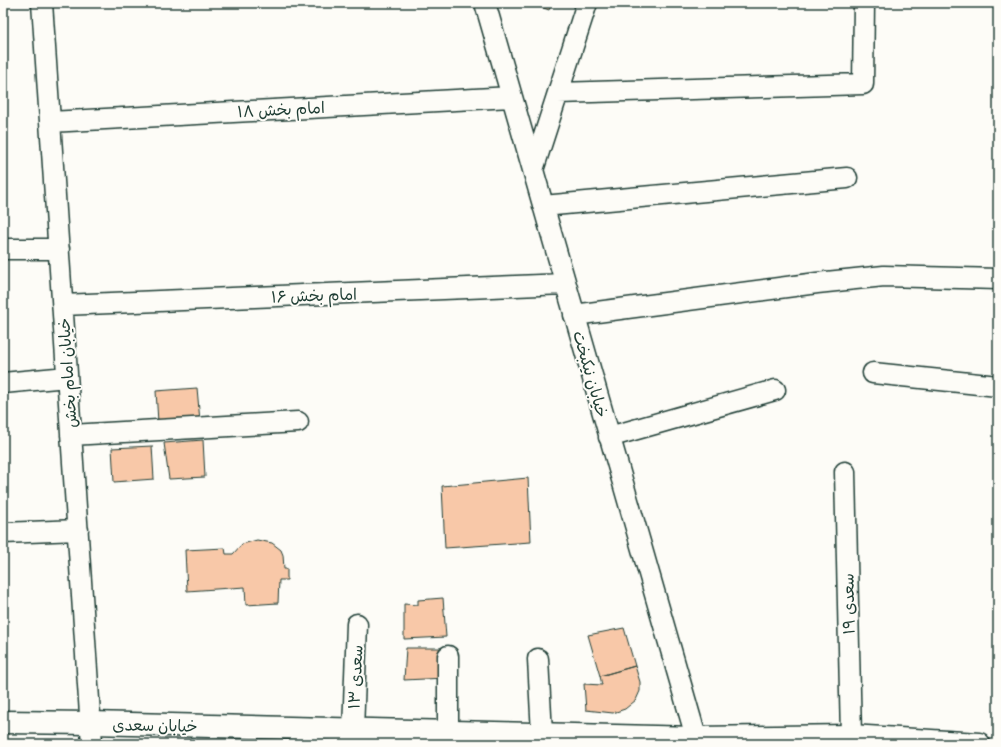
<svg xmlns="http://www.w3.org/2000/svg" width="1001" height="747" font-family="Caveat,'Playpen Sans Arabic',sans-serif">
	<rect width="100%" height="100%" fill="#fdfcf7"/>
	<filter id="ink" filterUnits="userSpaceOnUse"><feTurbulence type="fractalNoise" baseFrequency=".025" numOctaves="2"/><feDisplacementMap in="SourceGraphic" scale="8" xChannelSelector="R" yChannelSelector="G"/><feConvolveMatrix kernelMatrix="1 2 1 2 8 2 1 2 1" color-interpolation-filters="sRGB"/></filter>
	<g filter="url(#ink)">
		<path fill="#f8c8a8" stroke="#1f3d34" d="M530,3H552L549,10Z
			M197,388L200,421L158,422L156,391Z
			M203,440L205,477L169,479L164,443Z
			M152,446L154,479L114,482L112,448Z
			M528,478L531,542L445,548L442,486Z
			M257,540L272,543L281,550L283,555L284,569H287V580H279L278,603L246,605L245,587L187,591L185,550L225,548L226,554H233L242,544L246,543Z
			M443,598L446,637L404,639V604L418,605V600Z
			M624,628L635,666L600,676L588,635Z
			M406,648H442L445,678L404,680Z
			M635,666L640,682V691L636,700L625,709L613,713L586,710L584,684L602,685L600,676Z"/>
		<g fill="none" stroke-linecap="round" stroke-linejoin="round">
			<defs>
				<path id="minor" d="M42,3L92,744
					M485,3L698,744
					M558,93L863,84L864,3
					M50,122L511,97
					M533,170L587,3
					M543,206L847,178
					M3,249H59
					M63,305L565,284
					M574,315L817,283L884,276L998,279
					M873,373L998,386
					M3,383L67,377
					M71,435L298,422
					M609,437L775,390
					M845,472L851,736
					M3,533L78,530
					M448,656V744
					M538,659L542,734
					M353,730L357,624"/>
				<path id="major" d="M3,722L91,723L696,738L851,736L979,744"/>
			</defs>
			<use href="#minor" stroke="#1f3d34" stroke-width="23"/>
			<use href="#major" stroke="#1f3d34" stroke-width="25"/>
			<use href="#minor" stroke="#fdfcf7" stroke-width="20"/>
			<use href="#major" stroke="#fdfcf7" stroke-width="22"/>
		</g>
	</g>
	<g text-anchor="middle" stroke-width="4" stroke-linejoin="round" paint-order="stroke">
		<g font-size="16" fill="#1f3d34" stroke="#fdfcf7">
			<text transform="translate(281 109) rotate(-3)" y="6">امام بخش ۱۸</text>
			<text transform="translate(314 295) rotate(-2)" y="6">امام بخش ۱۶</text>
			<text transform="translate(67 373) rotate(-94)" y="6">خیابان امام بخش</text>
			<text transform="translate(591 374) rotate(74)" y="6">خیابان نیکبخت</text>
			<text transform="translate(848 604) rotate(-91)" y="6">سعدی ۱۹</text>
			<text transform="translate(355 677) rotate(-87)" y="6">سعدی ۱۳</text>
			<text transform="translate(155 725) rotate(1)" y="6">خیابان سعدی</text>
		</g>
	</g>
	<rect width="1001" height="747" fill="none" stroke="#fdfcf7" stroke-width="16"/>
	<rect x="8" y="8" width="985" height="731" fill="none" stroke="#1f3d34" stroke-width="1.5" filter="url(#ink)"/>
</svg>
